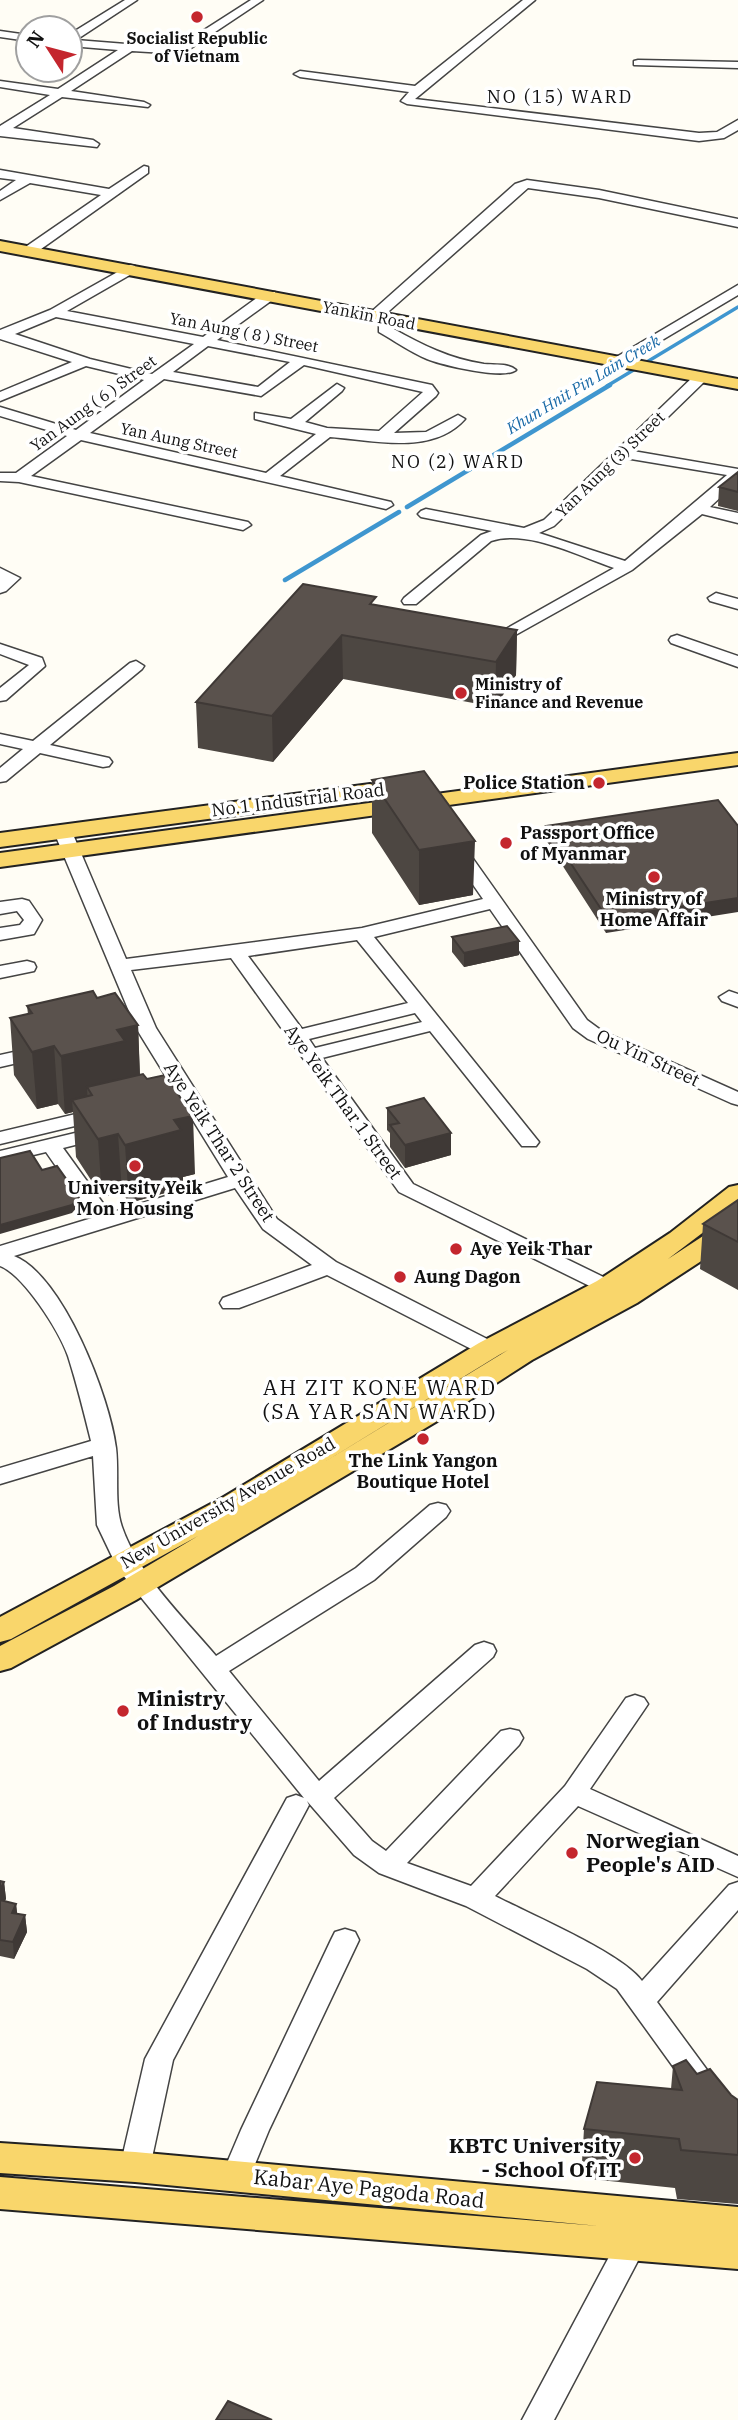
<svg xmlns="http://www.w3.org/2000/svg" width="738" height="2420" font-family="'IBM Plex Serif',serif">
	<rect width="100%" height="100%" fill="#fffdf5"/>
	<g fill="none" stroke-linecap="round" stroke-linejoin="round">
		<path stroke="#3f96cf" stroke-width="3.5" d="M607,386L738,307"/>
		<path stroke="#3f96cf" stroke-width="4.5" d="M407,507L610,385
			M285,580L399,512"/>
		<defs>
			<path id="minor" d="M125,0H137L76,40L176,48L251,0H263L182,54L132,51L71,91L144,102L150,105L148,107L62,97L13,128L93,140L99,144L97,147L0,136V126L50,95L0,87V81L58,89L118,50L70,46V34Z
				M523,0H535L415,99L699,133L717,132L738,120V130L724,138L699,141L407,104L401,101L409,92L300,77L294,74L300,71L415,86Z
				M0,31L28,35V41L0,37Z
				M638,60L738,62V68L634,65V61Z
				M144,166L148,167V173L34,254H24V248L101,195L30,183L0,200V191L16,180L0,178V170L109,189Z
				M527,180L599,190L738,219V227L599,198L528,188L380,319H370V313L515,184Z
				M130,265L135,266V272L67,311L203,337L265,292H275V298L217,340L432,385L438,393L436,396L394,433L426,432L458,415L465,419C432,456 373,440 330,437L280,476L391,502L393,505L386,509L81,440L31,476L248,522L251,525L243,530L19,482L0,481V473H16L67,436L0,416V407L76,430L144,380L86,366L0,401V392L72,362L0,339V330L50,310ZM56,317L194,344L152,374L90,359L15,334ZM208,346L290,362L258,387L173,372ZM304,365L423,392L379,431L327,428L305,422L342,391L344,388L337,384L291,419L255,413V419L316,434L266,473L90,433L164,379L261,396Z
				M738,285V295L620,365L615,366L608,362Z
				M392,316L399,320L392,328C422,345 450,359 484,364C495,365 508,363 516,370C504,380 442,365 427,359C410,352 395,341 379,332V326Z
				M700,374L705,375V381L633,451L738,469V481L710,507L738,513V523L702,514L632,570L510,638L502,633L504,630L614,568C579,556 527,529 491,541L416,604H404L402,601L404,598L481,535L492,531L421,517L418,514L421,511L426,509L524,528L544,520L695,375ZM625,458L727,475L625,561L539,533L554,526Z
				M0,568L20,578L6,591L0,593Z
				M716,593L738,599V609L710,601L708,598Z
				M677,635L738,656V667L671,643L669,640L671,637Z
				M0,644L42,658L45,666L6,700L0,701V688L29,665L0,654Z
				M136,661L144,666L142,669L50,745L109,758L112,762L109,766L103,767L40,753L6,781L0,782V768L23,749L0,744V734L33,741L130,663Z
				M63,827L72,832L126,959L362,928L483,899L449,850L458,845L464,846L587,1020L602,1031L738,1092V1105L731,1103L588,1039L573,1028L490,909L374,937L539,1142L536,1146H522L430,1031L322,1058L413,1184L628,1289L631,1294L628,1299L620,1301L399,1192L231,958L131,970L156,1028L277,1219L336,1262L497,1344L500,1349L497,1354H481L327,1275L239,1308H223L220,1303L223,1298L312,1265L263,1229L235,1188L14,1256C63,1275 110,1398 116,1448C119,1473 114,1504 122,1527C138,1574 184,1618 216,1656L356,1568L430,1505L438,1503L446,1505L450,1511L446,1517L374,1580L229,1671L319,1781L475,1645L484,1642L493,1645L496,1651L493,1657L334,1798L372,1841L386,1851L501,1731L510,1729L519,1731L523,1738L519,1745L407,1863L471,1886L565,1786L626,1698L635,1695L644,1698L648,1704L644,1710L590,1789L738,1856V1877L578,1806L495,1896C529,1914 622,1953 642,1981L729,1885L738,1882V1910L657,2002L710,2074L714,2082L710,2090L700,2094L690,2090L617,1989L587,1969L466,1906L379,1873L354,1855L307,1801L309,1805L173,2060L150,2167L145,2176L135,2179L125,2176L120,2167L145,2059L287,1798L296,1795L304,1798L118,1569L97,1525L93,1456L0,1484V1468L91,1441C84,1413 77,1384 68,1356C59,1331 24,1275 0,1266V1246L92,1218L46,1152L0,1163V1151L100,1127L107,1129L110,1133L107,1137L63,1148L110,1213L228,1177L136,1028L54,832ZM357,940L408,1003L302,1029L248,956ZM415,1013L422,1022L315,1048L309,1039Z
				M22,899L29,901L42,920L34,934L0,940V928L20,925L24,920L17,911L0,914V902Z
				M27,961L34,963L36,967L34,971L0,978V966Z
				M729,991L738,994V1007L722,1001L719,997Z
				M41,1046L51,1052L48,1056L0,1067V1055Z
				M101,1108L108,1110L111,1114L108,1118L0,1144V1132Z
				M345,1929L355,1932L359,1940L269,2130L246,2186L236,2189L226,2186L221,2177L241,2130L331,1940L335,1932Z
				M636,2223L647,2227L651,2236L554,2420H522L625,2227Z"/>
			<path id="major" d="M0,241L738,379V389L0,251Z
				M738,753V765L0,867V853Z
				M370,784L378,786L381,791L378,796L0,847V833Z
				M738,1185V1206L668,1259L729,1219L738,1217V1237L637,1303L532,1360L439,1420L136,1600L11,1668L0,1671V1646L114,1586L198,1536L11,1639L0,1642V1617L222,1498L479,1343L597,1281L670,1233L729,1187ZM508,1350L318,1466L499,1355Z
				M0,2143L135,2152L738,2207V2269L0,2209V2177L599,2226L135,2182L0,2173Z"/>
		</defs>
		<use href="#minor" stroke="#444" stroke-width="3"/>
		<use href="#major" stroke="#222" stroke-width="4"/>
		<use href="#minor" fill="#fff" fill-rule="evenodd"/>
		<use href="#major" fill="#f9d66b" fill-rule="evenodd"/>
	</g>
	<path fill="#4d4742" d="M738,472V511L718,506L719,487Z
		M376,605L517,630L516,675L495,707L343,679L273,762L198,748L196,702Z
		M372,780L473,895L419,905L372,833Z
		M546,826H738L606,933L546,840Z
		M452,937L519,941V955L464,967L452,952Z
		M27,1006L138,1025L140,1074L195,1174L183,1177V1188L129,1203L122,1192L102,1197L76,1157L73,1112L65,1114L58,1104L37,1109L14,1075L10,1018L28,1014Z
		M387,1108L451,1133V1155L405,1168L390,1147V1133L387,1130Z
		M738,1200V1290L700,1269L703,1224Z
		M0,1881L4,1882L6,1899L4,1901L16,1904L17,1914L25,1915L27,1932L14,1959L0,1956Z
		M673,2066L697,2074L738,2100V2204L677,2199L675,2188L581,2178L584,2129L671,2089Z"/>
	<path fill="#3f3936" d="M517,630L516,675L495,707L496,662Z
		M342,635L343,679L273,762L272,716Z
		M475,841L473,895L419,905V850Z
		M738,898V912L606,933L607,918Z
		M519,941V955L464,967V953Z
		M138,1025L140,1082L92,1095L87,1087L88,1108L72,1100L73,1112L65,1114L61,1056L117,1030Z
		M54,1046L58,1104L37,1109L32,1052Z
		M193,1116L195,1174L183,1177V1188L129,1203L125,1145L174,1120Z
		M451,1133V1155L405,1168V1145Z
		M118,1134L122,1192L102,1197L98,1139Z
		M79,1197V1205L72,1213L0,1234V1225Z
		M4,1882L6,1899L0,1910V1890Z
		M16,1904L18,1920L12,1913Z
		M25,1915L27,1932L14,1959L13,1942Z"/>
	<path fill="#5a524d" stroke="#3f3936" stroke-width="2" d="M738,472V492L719,487Z
		M303,584L376,597L370,604L517,630L496,662L342,635L272,716L196,702Z
		M424,771L475,841L419,850L372,780Z
		M718,800L738,826V898L607,918L546,826Z
		M507,926L519,941L464,953L452,937Z
		M93,991L97,998L115,993L138,1025L117,1030L125,1041L61,1056L54,1046L32,1052L10,1018L32,1013L27,1006Z
		M143,1074L147,1079L165,1075L193,1116L174,1120L181,1130L125,1145L118,1134L98,1139L72,1100L92,1095L87,1087Z
		M424,1098L451,1133L405,1145L390,1125L399,1123L387,1108Z
		M30,1151L42,1170L57,1166L79,1197L72,1205L0,1225V1158Z
		M738,1200V1242L703,1224Z
		M0,1881L4,1882L0,1890Z
		M0,1900L16,1904L12,1913L25,1915L13,1942L0,1940Z
		M686,2060L697,2074L710,2069L731,2095L738,2100V2155L681,2150L679,2139L584,2129L597,2082L682,2090L673,2066Z
		M228,2401L272,2420H216Z"/>
	<g fill="#c4262e" stroke="#fff" stroke-width="2.5">
		<circle cx="197" cy="17" r="7"/>
		<circle cx="461" cy="693" r="7"/>
		<circle cx="599" cy="783" r="7"/>
		<circle cx="506" cy="843" r="7"/>
		<circle cx="654" cy="877" r="7"/>
		<circle cx="135" cy="1166" r="7"/>
		<circle cx="456" cy="1249" r="7"/>
		<circle cx="400" cy="1277" r="7"/>
		<circle cx="423" cy="1439" r="7"/>
		<circle cx="123" cy="1711" r="7"/>
		<circle cx="572" cy="1853" r="7"/>
		<circle cx="635" cy="2158" r="7"/>
	</g>
	<g text-anchor="middle" stroke-width="7" stroke-linejoin="round" paint-order="stroke">
		<g font-size="16" font-weight="bold" fill="#111" stroke="#fff">
			<text x="197" y="44">Socialist Republic<tspan x="197" dy="18">of Vietnam</tspan></text>
			<text x="475" y="690" text-anchor="start">Ministry of<tspan x="475" dy="18">Finance and Revenue</tspan></text>
		</g>
		<g font-size="16" fill="#111" stroke="#fff">
			<text transform="translate(369 315) rotate(11)" y="6">Yankin Road</text>
			<text transform="translate(244 332) rotate(11)" y="6">Yan Aung ( 8 ) Street</text>
			<text transform="translate(93 403) rotate(-36)" y="6">Yan Aung ( 6 ) Street</text>
			<text transform="translate(179 440) rotate(12)" y="6">Yan Aung Street</text>
			<text transform="translate(610 464) rotate(-44)" y="6">Yan Aung (3) Street</text>
		</g>
		<g font-size="16" font-style="italic" fill="#1768a6" stroke="#fff">
			<text transform="translate(583 384) rotate(-31)" y="6">Khun Hnit Pin Lain Creek</text>
		</g>
		<g font-size="18" letter-spacing="2" fill="#111" stroke="#fff">
			<text x="560" y="103">NO (15) WARD</text>
			<text x="458" y="468">NO (2) WARD</text>
		</g>
		<g font-size="18" font-weight="bold" fill="#111" stroke="#fff" text-anchor="start">
			<text x="585" y="789" text-anchor="end">Police Station</text>
			<text x="520" y="839">Passport Office<tspan x="520" dy="21">of Myanmar</tspan></text>
			<text x="654" y="905" text-anchor="middle">Ministry of<tspan x="654" dy="21">Home Affair</tspan></text>
			<text x="135" y="1194" text-anchor="middle">University Yeik<tspan x="135" dy="21">Mon Housing</tspan></text>
			<text x="470" y="1255">Aye Yeik Thar</text>
			<text x="414" y="1283">Aung Dagon</text>
			<text x="423" y="1467" text-anchor="middle">The Link Yangon<tspan x="423" dy="21">Boutique Hotel</tspan></text>
		</g>
		<g font-size="18" fill="#111" stroke="#fff">
			<text transform="translate(298 800) rotate(-7)" y="6">No.1 Industrial Road</text>
			<text transform="translate(648 1058) rotate(25)" y="6">Ou Yin Street</text>
			<text transform="translate(343 1102) rotate(54)" y="6">Aye Yeik Thar 1 Street</text>
			<text transform="translate(219 1142) rotate(57)" y="6">Aye Yeik Thar 2 Street</text>
			<text transform="translate(228 1503) rotate(-30)" y="6">New University Avenue Road</text>
		</g>
		<g font-size="21" letter-spacing="2" fill="#111" stroke="#fff">
			<text x="380" y="1395">AH ZIT KONE WARD<tspan x="380" dy="24">(SA YAR SAN WARD)</tspan></text>
		</g>
		<g font-size="21" font-weight="bold" fill="#111" stroke="#fff" text-anchor="start">
			<text x="137" y="1706">Ministry<tspan x="137" dy="24">of Industry</tspan></text>
			<text x="586" y="1848">Norwegian<tspan x="586" dy="24">People's AID</tspan></text>
			<text x="621" y="2153" text-anchor="end">KBTC University<tspan x="621" dy="24">- School Of IT</tspan></text>
		</g>
		<g font-size="21" fill="#111" stroke="#fff">
			<text transform="translate(369 2189) rotate(6)" y="7">Kabar Aye Pagoda Road</text>
		</g>
	</g>
	<g transform="translate(49 49) rotate(306)"><circle r="33" fill="#ffffff" stroke="#a0a0a0" stroke-width="2"/>
	<path d="M0-5L12 26L0 18L-12 26Z" fill="#c4262e"/>
	<text y="-10" font-size="19" font-weight="bold" text-anchor="middle" fill="#111111">N</text>
	</g>
</svg>
